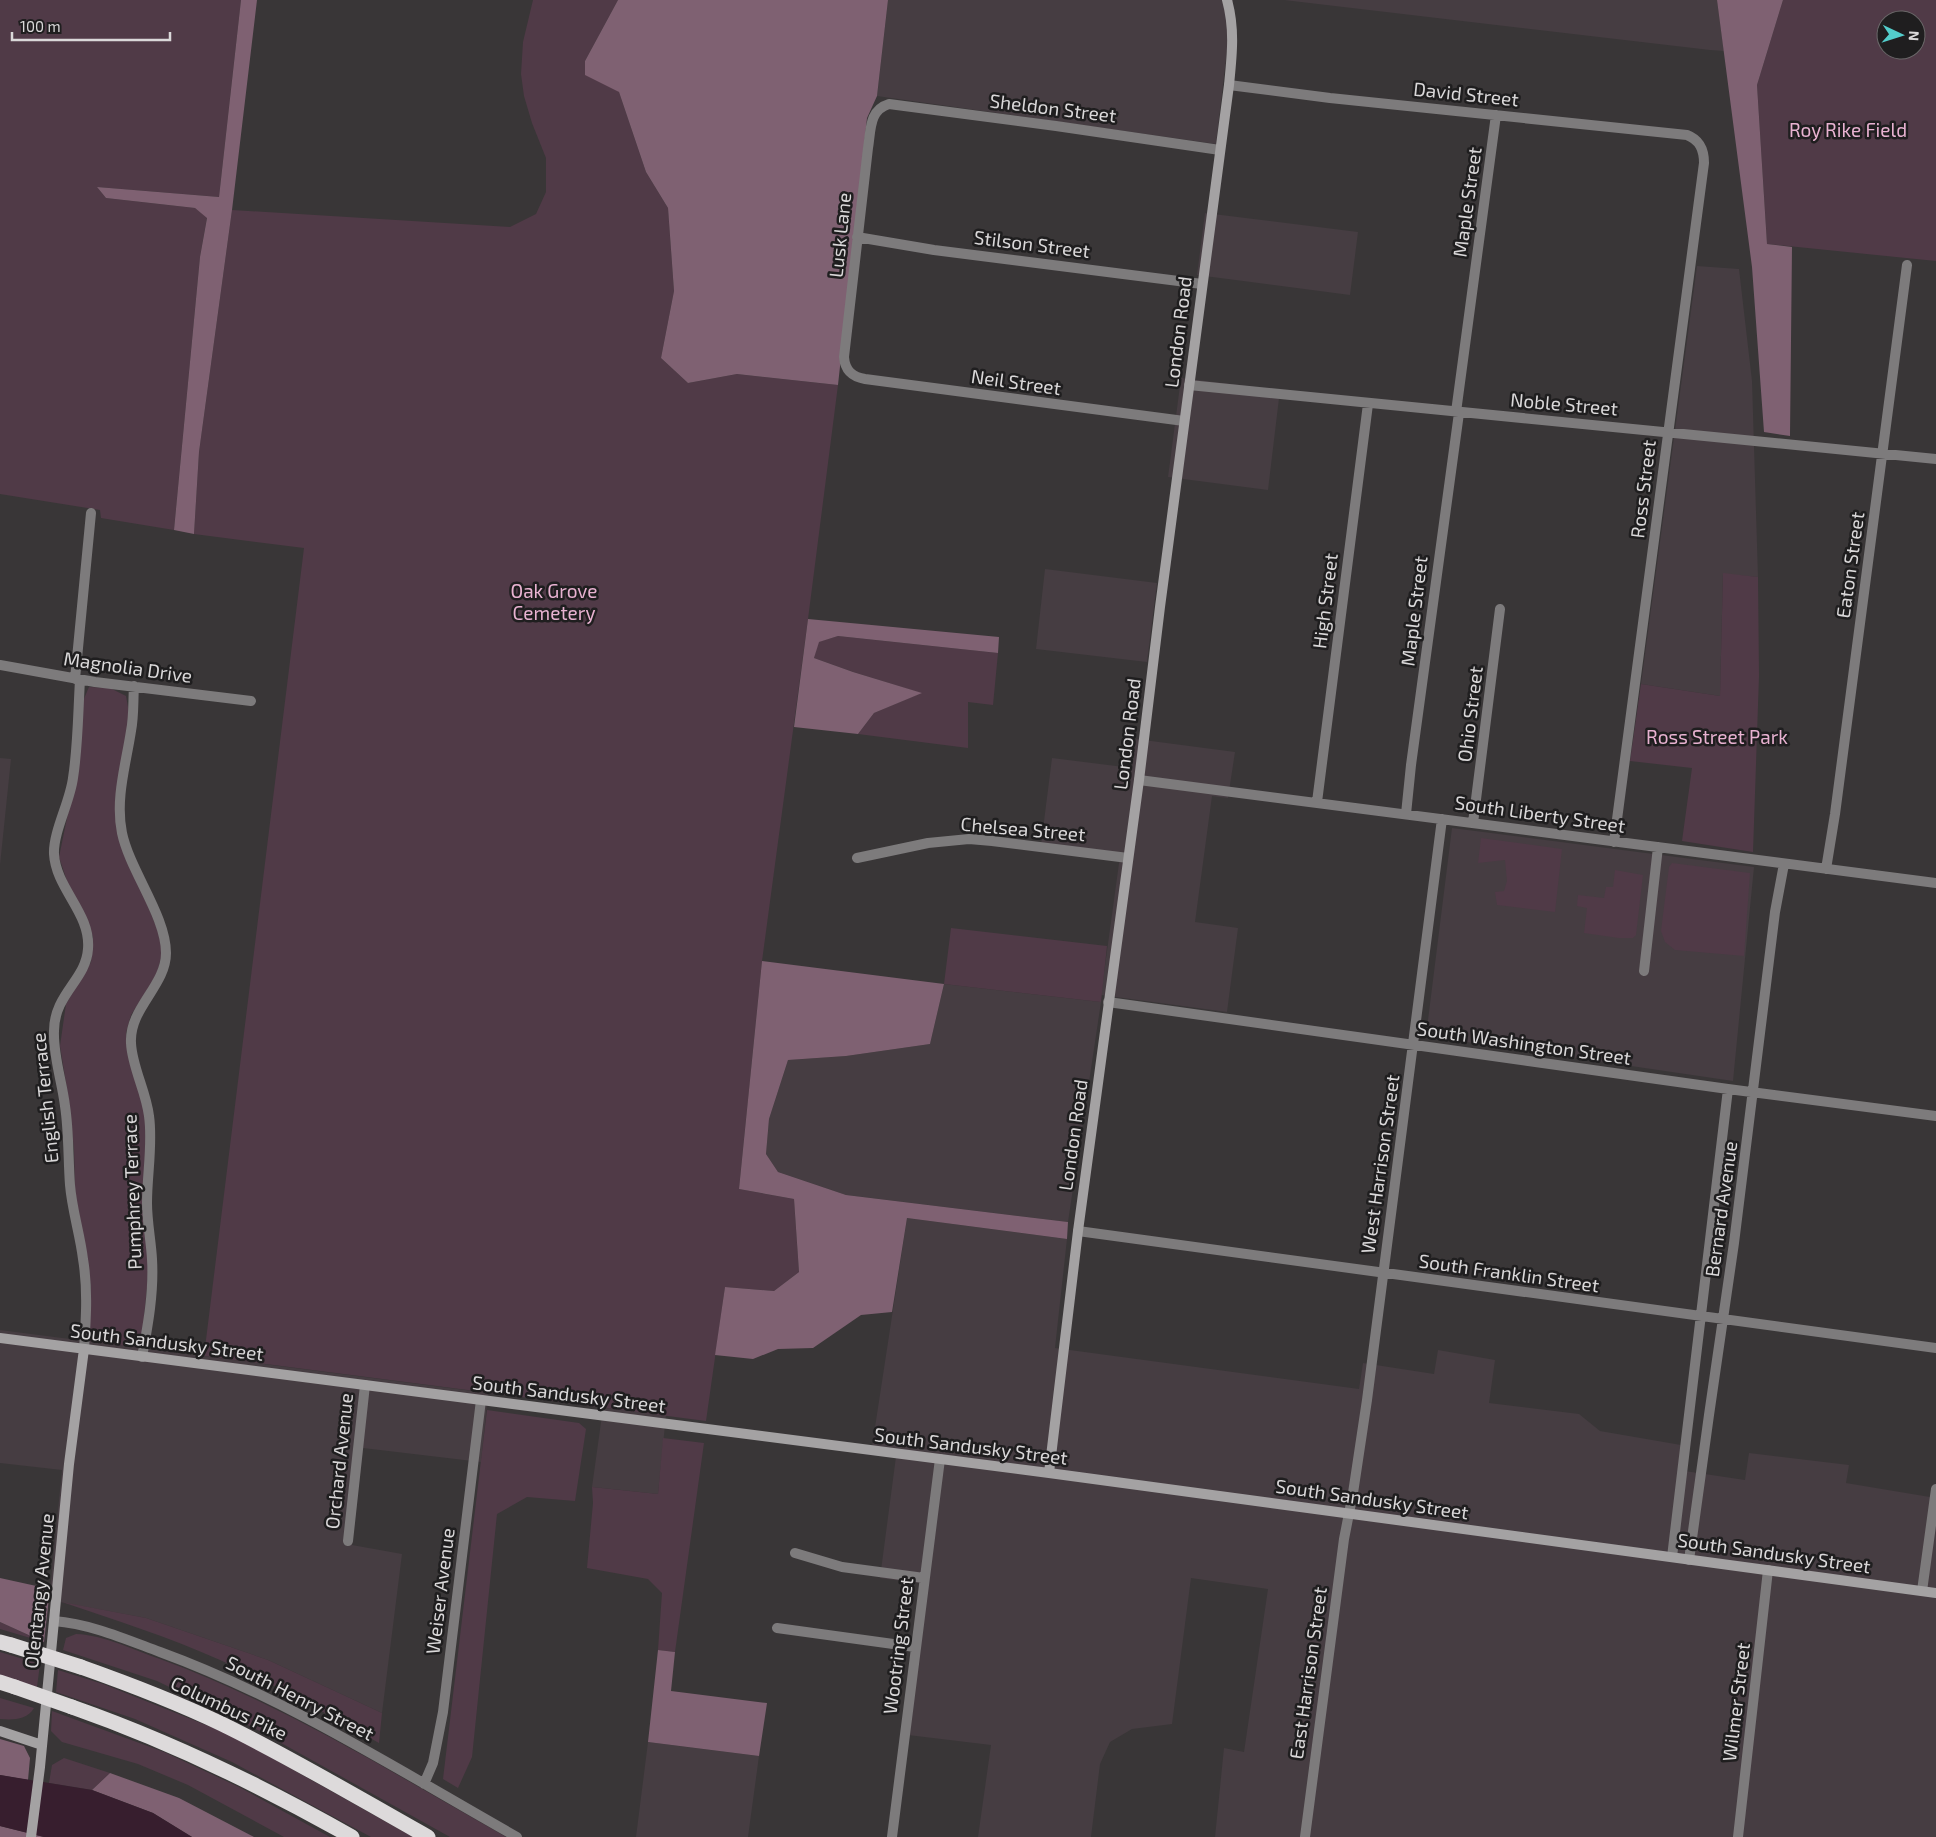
<svg xmlns="http://www.w3.org/2000/svg" width="1936" height="1837" font-family="'Exo 2',sans-serif">
	<rect width="100%" height="100%" fill="#393637"/>
	<path fill="#463d42" d="M888,0H1233L1216,144L877,96Z
		M1284,0H1717L1724,51L1710,50Z
		M1205,213L1358,232L1350,295L1197,275Z
		M1697,266L1739,269L1752,381L1758,577L1723,574L1720,696L1641,684Z
		M1181,378L1280,390L1268,490L1168,477Z
		M1045,569L1157,583L1147,662L1036,649Z
		M1136,739L1235,752L1228,798L1212,796L1195,922L1238,928L1227,1012L1101,995L1120,856L1041,845L1052,758L1132,768Z
		M0,758L11,759L0,865Z
		M1452,828L1754,867L1733,1081L1426,1036Z
		M944,984L1101,1002L1068,1222L846,1195L778,1172L766,1154L769,1119L788,1060L846,1056L930,1044Z
		M907,1218L1067,1239L1055,1348L1359,1389L1363,1363L1434,1374L1438,1350L1495,1360L1489,1403L1579,1414L1600,1431L1681,1445L1678,1470L1745,1480L1749,1453L1849,1465L1846,1483L1936,1498V1837H1215L1224,1748L1244,1752L1268,1589L1191,1578L1172,1724L1132,1729L1110,1742L1100,1764L1091,1837H978L991,1745L908,1735L925,1584L880,1578L897,1449L872,1447Z
		M0,1330L488,1393L481,1462L363,1448L352,1545L402,1554L382,1713L268,1660L146,1618L49,1600L62,1470L0,1463Z
		M603,1408L666,1415L658,1494L592,1487Z
		M648,1742L759,1756L748,1837H636Z"/>
	<path fill="#503a47" fill-rule="evenodd" d="M0,0H241L219,197L97,187L106,198L195,208L207,217L200,257L174,530L101,518L100,510L0,494Z
		M533,0H618L585,61L619,92L646,172L668,208L674,291L661,358L688,383L737,374L838,385L808,619L762,961L739,1189L794,1199L799,1272L774,1291L725,1287L706,1421L204,1356L304,548L194,534L199,452L232,210L510,227L536,214L546,192V158L532,123L524,96L521,74L523,42Z
		M1783,0H1936V261L1767,244L1757,85ZM1886,20H1916V50H1886Z
		M1723,573L1758,577L1759,676L1753,852L1682,841L1692,768L1630,761L1641,684L1720,696Z
		M838,636L998,653L993,705L968,702V748L858,734L874,713L921,693L853,672L814,658L818,642Z
		M89,687L110,688L126,696L130,718L120,837L158,931L163,950L157,974L131,1015L126,1033L129,1054L145,1105L149,1267L141,1348L87,1341L91,1288L75,1190L74,1149L67,1089L60,1046L66,1004L91,962L93,937L84,913L68,884L59,857L80,755L83,701Z
		M1481,838L1562,849L1555,912L1497,905L1495,892L1504,891L1507,881L1505,860L1478,863Z
		M1672,863L1750,873L1744,956L1675,950L1665,942L1661,931L1669,867Z
		M1615,870L1643,875L1636,935L1633,938H1619L1584,933L1587,908L1577,906L1578,895L1604,898L1606,887H1613Z
		M951,928L1107,946L1101,1002L944,984Z
		M487,1410L579,1423L586,1429L575,1501L527,1497L497,1514L472,1757L458,1788L443,1779Z
		M663,1438L704,1443L675,1652L658,1650L662,1593L648,1579L587,1568L593,1503L592,1487L658,1494Z
		M62,1602L146,1618L268,1660L382,1713L379,1743C326,1714 275,1684 220,1660C169,1637 115,1620 62,1602Z
		M0,1622L44,1642L0,1629Z
		M76,1634C104,1635 134,1650 160,1659C282,1704 393,1773 506,1837H450L256,1729L157,1681L63,1650L66,1638Z
		M0,1652L40,1664L37,1687L0,1676Z
		M58,1670L103,1684L231,1735L413,1837H371L232,1762L135,1719L56,1692Z
		M0,1698L34,1708C27,1720 13,1720 0,1719Z
		M52,1711L164,1752L239,1787L330,1837H284L188,1785L138,1764L62,1742L51,1731Z
		M64,1758L110,1773L92,1790L49,1783L52,1765Z"/>
	<path fill="#7f6172" d="M241,0H257L232,210L199,452L194,534L174,530L200,257L207,218L195,208L106,198L97,187L219,197Z
		M618,0H888L877,96L867,118L838,385L737,374L688,383L661,358L674,291L668,208L646,172L619,92L585,75V61Z
		M1717,0H1783L1757,85L1767,244L1792,247L1790,436L1764,432L1752,267Z
		M808,619L999,637L998,653L838,636L819,642L814,658L853,672L922,693L874,713L858,734L794,727Z
		M762,961L944,984L930,1044L846,1056L788,1060L769,1119L766,1154L778,1172L846,1195L1068,1222L1067,1239L907,1218L892,1312L861,1315L813,1348L778,1349L753,1359L715,1355L725,1287L774,1291L799,1272L794,1199L739,1189Z
		M0,1578L50,1589L44,1642L0,1622Z
		M658,1650L675,1652L671,1691L767,1703L759,1756L648,1742Z
		M0,1739L24,1746L30,1758L28,1780L0,1775Z
		M110,1773L179,1798L254,1837H192L153,1813L92,1790Z
		M0,1826L44,1837H0Z"/>
	<path fill="#371e2e" d="M0,1775L92,1790L153,1813L192,1837H44L0,1826Z"/>
	<g fill="none" stroke-linecap="round" stroke-linejoin="round">
		<path stroke="#7d7b7c" stroke-width="10" d="M1229,85L1330,98L1687,135C1700,140 1704,150 1704,163L1614,842
			M857,237L934,250L1202,284
			M1189,385L1936,459
			M1456,412L1496,115
			M1184,421L865,379C853,377 845,371 844,357L868,148C871,130 869,110 889,104L1056,126L1220,150
			M0,665L95,682L251,701
			M75,679L91,513
			M80,680C78,713 78,746 73,778C70,802 53,832 54,854C56,889 91,913 88,949C86,980 54,994 54,1031C53,1056 62,1081 65,1106C69,1132 68,1158 70,1185C72,1210 80,1234 83,1259C88,1289 86,1319 84,1349
			M134,686C133,701 134,716 131,731C126,764 115,799 122,833C130,871 166,916 166,953C166,986 129,1008 131,1043C132,1067 146,1091 149,1116C153,1144 147,1174 147,1203C147,1222 151,1241 152,1259C154,1292 148,1325 142,1357
			M1139,780L1936,883
			M1317,802L1368,404
			M1406,814L1411,765L1459,413
			M1473,823L1500,609
			M857,858L928,843L969,839L992,841L1128,858
			M1826,869L1835,814L1907,265
			M1644,971L1658,847
			M1108,1002L1728,1089L1936,1116
			M1078,1231L1936,1348
			M348,1541L365,1385
			M795,1553L842,1567L924,1578
			M1672,1557L1728,1089
			M1689,1560L1709,1415L1734,1243L1775,912L1784,864
			M1922,1591L1936,1489
			M54,1621C91,1624 125,1639 160,1652C286,1698 400,1771 517,1837
			M777,1628L915,1647
			M424,1784L433,1763L443,1712L481,1400
			M892,1837L940,1459
			M1305,1837L1344,1539L1353,1493L1367,1400L1442,819
			M1738,1837L1768,1570"/>
		<path stroke="#a4a2a3" stroke-width="10" d="M0,1338L1049,1473L1936,1593
			M1049,1473L1078,1231L1139,780L1160,607L1229,85C1232,55 1235,29 1227,0
			M0,1731L42,1745
			M31,1837L40,1767L69,1464L84,1349"/>
		<path stroke="#dddadb" stroke-width="15" d="M0,1642L11,1645
			M81,1667C129,1684 176,1702 222,1724C292,1758 360,1799 428,1837
			M0,1682L15,1687
			M72,1707C169,1741 262,1786 352,1837"/>
		<path stroke="#dddadb" stroke-width="15" d="M11,1645L81,1667
			M15,1687L72,1707"/>
	</g>
	<g text-anchor="middle" stroke-width="5" stroke-linejoin="round" paint-order="stroke">
		<g font-size="19" fill="#dad8d9" stroke="#1f1e1f">
			<text transform="translate(1466 94) rotate(6)" y="7">David Street</text>
			<text transform="translate(1053 108) rotate(7)" y="7">Sheldon Street</text>
			<text transform="translate(1467 202) rotate(-82)" y="7">Maple Street</text>
			<text transform="translate(840 235) rotate(-84)" y="7">Lusk Lane</text>
			<text transform="translate(1032 244) rotate(7)" y="7">Stilson Street</text>
			<text transform="translate(1178 332) rotate(-83)" y="7">London Road</text>
			<text transform="translate(1016 382) rotate(8)" y="7">Neil Street</text>
			<text transform="translate(1564 404) rotate(5)" y="7">Noble Street</text>
			<text transform="translate(1643 489) rotate(-83)" y="7">Ross Street</text>
			<text transform="translate(1850 565) rotate(-82)" y="7">Eaton Street</text>
			<text transform="translate(1325 601) rotate(-83)" y="7">High Street</text>
			<text transform="translate(1414 611) rotate(-83)" y="7">Maple Street</text>
			<text transform="translate(128 667) rotate(8)" y="7">Magnolia Drive</text>
			<text transform="translate(1470 714) rotate(-83)" y="7">Ohio Street</text>
			<text transform="translate(1127 734) rotate(-83)" y="7">London Road</text>
			<text transform="translate(1540 814) rotate(8)" y="7">South Liberty Street</text>
			<text transform="translate(1023 829) rotate(5)" y="7">Chelsea Street</text>
			<text transform="translate(1524 1043) rotate(8)" y="7">South Washington Street</text>
			<text transform="translate(45 1098) rotate(-96)" y="7">English Terrace</text>
			<text transform="translate(1073 1135) rotate(-82)" y="7">London Road</text>
			<text transform="translate(1380 1164) rotate(-82)" y="7">West Harrison Street</text>
			<text transform="translate(132 1192) rotate(-92)" y="7">Pumphrey Terrace</text>
			<text transform="translate(1721 1209) rotate(-82)" y="7">Bernard Avenue</text>
			<text transform="translate(1509 1273) rotate(8)" y="7">South Franklin Street</text>
			<text transform="translate(167 1342) rotate(7)" y="7">South Sandusky Street</text>
			<text transform="translate(569 1394) rotate(7)" y="7">South Sandusky Street</text>
			<text transform="translate(971 1446) rotate(7)" y="7">South Sandusky Street</text>
			<text transform="translate(339 1461) rotate(-84)" y="7">Orchard Avenue</text>
			<text transform="translate(1372 1499) rotate(8)" y="7">South Sandusky Street</text>
			<text transform="translate(1774 1553) rotate(8)" y="7">South Sandusky Street</text>
			<text transform="translate(39 1591) rotate(-84)" y="7">Olentangy Avenue</text>
			<text transform="translate(440 1591) rotate(-83)" y="7">Weiser Avenue</text>
			<text transform="translate(898 1646) rotate(-83)" y="7">Wootring Street</text>
			<text transform="translate(1308 1673) rotate(-82)" y="7">East Harrison Street</text>
			<text transform="translate(300 1698) rotate(27)" y="7">South Henry Street</text>
			<text transform="translate(1736 1702) rotate(-83)" y="7">Wilmer Street</text>
			<text transform="translate(229 1708) rotate(25)" y="7">Columbus Pike</text>
		</g>
		<g font-size="19" fill="#e8b2d1" stroke="#1f1e1f">
			<text x="1848" y="137">Roy Rike Field</text>
			<text x="554" y="598">Oak Grove<tspan x="554" dy="22">Cemetery</tspan></text>
			<text x="1717" y="744">Ross Street Park</text>
		</g>
	</g>
	<g transform="translate(1901 35) rotate(94)"><circle r="24" fill="#1f1e1f" stroke="#6a6869"/>
	<path d="M0-4L9 19L0 12L-9 19Z" fill="#53cdcb"/>
	<text y="-8" font-size="14" font-weight="bold" text-anchor="middle" fill="#dad8d9">N</text>
	</g>
	<path d="M12 32v8h158v-8" fill="none" stroke="#dad8d9" stroke-width="2.5"/>
	<text x="20" y="32" font-size="15" fill="#dad8d9" stroke="#1f1e1f" stroke-width="4" paint-order="stroke">100 m</text>
</svg>
